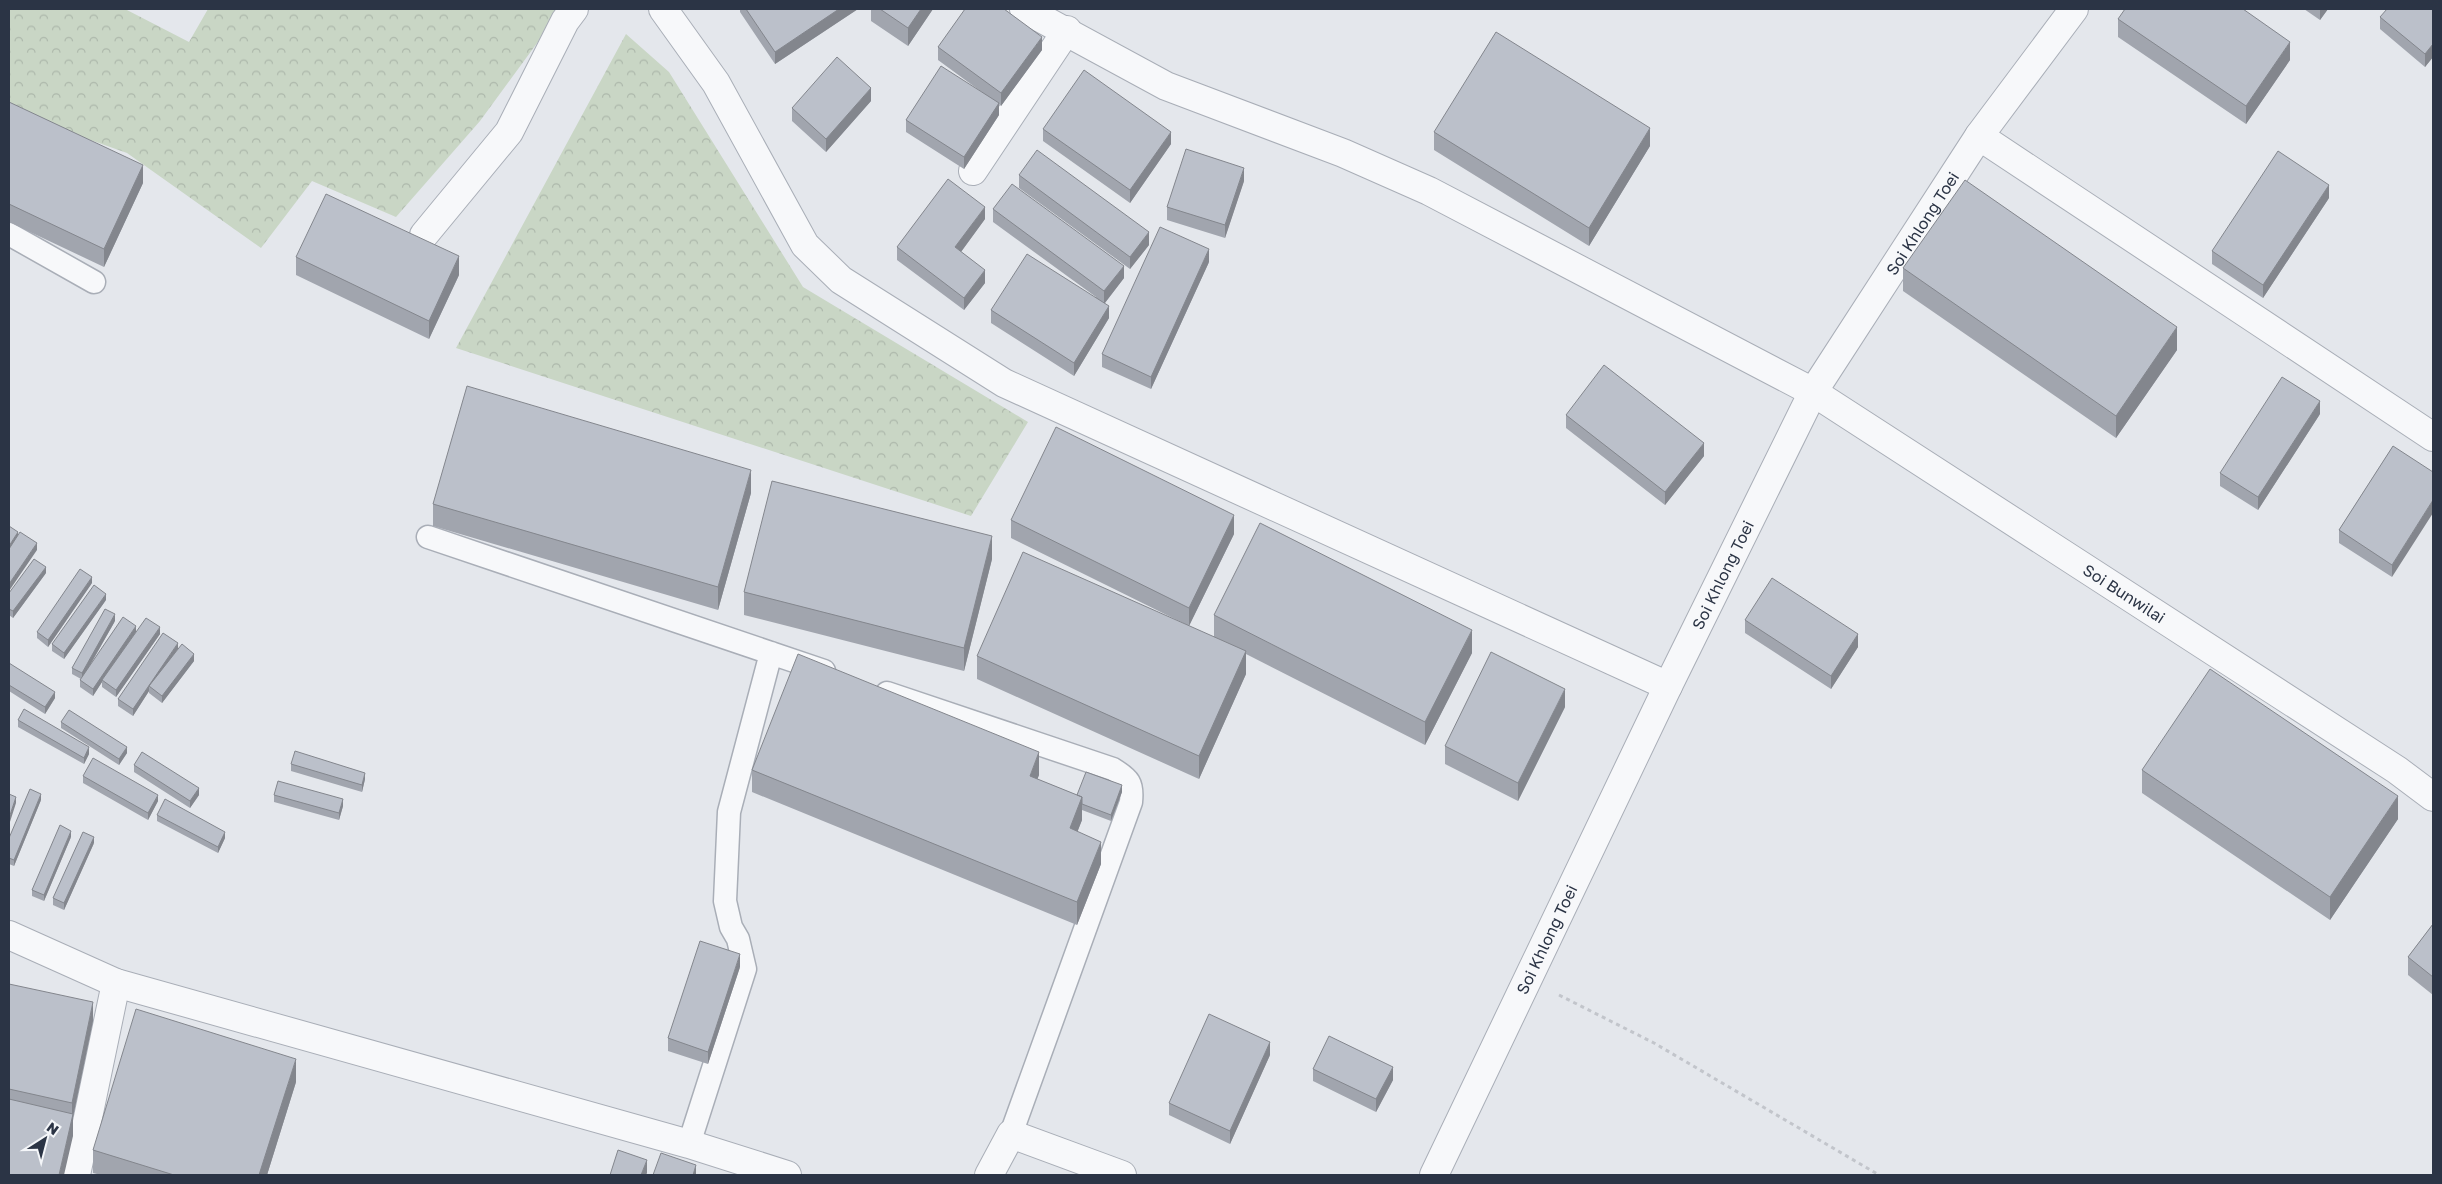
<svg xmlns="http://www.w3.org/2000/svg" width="2442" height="1184" font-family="'Golos Text',sans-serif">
	<defs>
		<pattern id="forest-crowns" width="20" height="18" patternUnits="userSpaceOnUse" patternTransform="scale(1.25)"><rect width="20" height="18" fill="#c9d6c5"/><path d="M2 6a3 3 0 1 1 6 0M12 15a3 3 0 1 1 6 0" fill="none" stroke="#adb8ab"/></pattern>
	</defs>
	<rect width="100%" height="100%" fill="#e4e7ec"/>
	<path fill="url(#forest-crowns)" d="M9,9H125L189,42L208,9H562L480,121L396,217L312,181L261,248L127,153L9,111Z
		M626,34L669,72L803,287L1028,422L971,516L456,348Z"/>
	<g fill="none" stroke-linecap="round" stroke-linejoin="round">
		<defs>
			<path id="service" d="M9,234L94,282
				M428,537L824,671
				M887,693L1113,769C1129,779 1133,783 1131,802L1011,1134
				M689,1144L745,969L738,939L731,927L725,901L729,812L771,653"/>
			<g id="minor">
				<path d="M663,9L716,83L805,245L841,280L1004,383L1668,686"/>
				<path id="s1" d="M1024,9L1166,86L1343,153L1429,191L1813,392L2397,770L2433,797"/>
				<path d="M1979,136L2433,437"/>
				<path d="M973,171L1067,30"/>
				<path d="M424,235L509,132L565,21L574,9"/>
				<path d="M9,935L116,983L689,1144L787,1175"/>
				<path d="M76,1175L116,983"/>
				<path d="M989,1175L1011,1134L1122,1175"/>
				<path id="s2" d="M1434,1175L1668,686L1813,392L1979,136L2074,9"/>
			</g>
		</defs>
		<use href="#service" stroke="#a9aeb7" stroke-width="25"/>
		<use href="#minor" stroke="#a9aeb7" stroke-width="30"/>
		<path stroke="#c2c5cb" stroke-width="3" stroke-dasharray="4 4" stroke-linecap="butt" d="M1559,995L1654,1043L1879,1175"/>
		<use href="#service" stroke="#f7f8fa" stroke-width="22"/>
		<use href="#minor" stroke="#f7f8fa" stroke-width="28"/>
	</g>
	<path fill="#a1a5ae" d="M740,9H858L775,64L740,12Z
		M871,9H933L908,46L871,21Z
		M2304,9H2328L2320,20Z
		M2433,9V57L2425,67L2380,29V17Z
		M2118,19L2290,60L2246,124L2118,37Z
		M938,47L1042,50L1001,106L999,104V115L964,169L906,132V120L983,93L938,60Z
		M871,101L826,152L792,121V108Z
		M9,102L143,183L104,267L9,222Z
		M1043,129L1171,144L1130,203L1043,141Z
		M1434,132L1650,146L1589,246L1434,150Z
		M1019,175L1149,245L1130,269L1019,188Z
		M1244,181L1225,238L1167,220V207Z
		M2329,198L2263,298L2212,264V251Z
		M993,209L1124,278L1105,303L1109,318L1074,376L991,323V310L1096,297L993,222Z
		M985,219L961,252L985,283L964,310L897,260V247Z
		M296,257L459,275L429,339L296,275Z
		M1209,262L1151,389L1102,367V354Z
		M1903,268L2177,350L2116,438L1903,291Z
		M2320,414L2258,510L2220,486V473Z
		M1566,415L1704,456L1665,505L1566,428Z
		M2393,446L2392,577L2339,543V530Z
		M751,493L718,610L433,526V504Z
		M1011,520L1234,534L1189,626L1011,538Z
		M992,559L964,671L744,615V592Z
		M46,573L13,618L9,615V593Z
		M92,583L48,647L37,638V632Z
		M106,600L64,659L52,651V644Z
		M1214,615L1472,653L1425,745L1246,654V674L1199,779L977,679V656L1214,637Z
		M1745,620L1858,647L1831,689L1745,633Z
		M115,621L88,669L136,632L160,634L116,697L102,687V682L93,696L80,687V680L81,679L72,674V668Z
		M178,649L171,658L194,661L162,703L149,693V691L133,716L118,706V699Z
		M9,663L55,698L45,714L9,691Z
		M1565,707L1518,801L1445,764V746Z
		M18,720L89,754L84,764L18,727Z
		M61,722L127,753L119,765L61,728Z
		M291,764L365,779L362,792L291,771Z
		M134,765L199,795L190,808L134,772Z
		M752,770L1039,775L1037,779L1077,795L1122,792L1111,821L1082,810V820L1077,832L1101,864L1077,925L752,792Z
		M2142,770L2398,819L2330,920L2142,793Z
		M83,776L158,801L148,820L83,783Z
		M274,795L343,806L339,820L274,802Z
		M41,800L14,866L9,864V838Z
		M157,815L225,838L218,853L157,821Z
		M71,837L44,901L32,896V890Z
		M94,843L64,910L53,905V898Z
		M2433,924V995L2408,975V957Z
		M740,967L708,1064L668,1051V1038Z
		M9,984L93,1021L73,1117V1136L9,1175Z
		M1270,1055L1230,1144L1169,1115V1103Z
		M1313,1069L1393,1080L1376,1112L1313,1081Z
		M296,1082L267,1175H101L93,1173V1150Z"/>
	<path fill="#83868d" d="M839,9H858L775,64V52Z
		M921,9H933L908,46V28Z
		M2320,9H2328L2320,20Z
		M1042,37V50L1001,106V93Z
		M2290,42V60L2246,124V106Z
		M2433,44V57L2425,67V54Z
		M871,88V101L826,152V139Z
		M999,103V115L964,169V157Z
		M1650,128V146L1589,246V228Z
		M1171,132V144L1130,203V190Z
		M143,165V183L104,267V249Z
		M1244,168V181L1225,238V225Z
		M2329,185V198L2263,298V285Z
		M985,207V219L955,260V247Z
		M1149,232V245L1130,269V257Z
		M1209,249V262L1151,389V377Z
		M459,256V275L429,339V321Z
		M1124,266V278L1104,304V291Z
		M985,270V283L964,310V298Z
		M1109,306V318L1074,376V363Z
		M2177,327V350L2116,438V416Z
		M2320,401V414L2258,510V497Z
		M1704,443V456L1665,505V492Z
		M751,470V493L718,610V587Z
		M2433,500V513L2392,577V565Z
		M1234,515V534L1189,626V608Z
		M18,532V539L9,552V546Z
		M992,536V559L964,671V648Z
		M37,543V550L9,591V584Z
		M46,567V573L13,618V611Z
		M92,577V583L48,647V640Z
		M106,594V600L64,659V653Z
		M115,614V621L82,679V673Z
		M136,626V632L102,680V682L93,696V689Z
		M160,627V634L116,697V690Z
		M1472,630V653L1425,745V722Z
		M1858,634V647L1831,689V676Z
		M178,643V649L151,688L149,686V691L133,716V709Z
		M1246,651V674L1199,779V756Z
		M194,654V661L162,703V696Z
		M1565,689V707L1518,801V783Z
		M55,692V698L45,714V707Z
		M89,747V754L84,764V758Z
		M127,747V753L119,765V759Z
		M1039,752V775L1030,799V776Z
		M365,773V779L362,792V785Z
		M1122,785V792L1111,821V815Z
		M199,788V795L190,808V801Z
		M41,794V800L14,866V860Z
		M158,795V801L148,820V813Z
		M2398,796V819L2330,920V897Z
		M16,797V803L9,825V818Z
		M1082,797V820L1070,851V828Z
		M343,799V806L339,820V813Z
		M71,831V837L44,901V895Z
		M225,832V838L218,853V847Z
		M94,837V843L64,910V903Z
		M1101,842V864L1077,925V902Z
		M740,954V967L708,1064V1052Z
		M93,1002V1021L73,1117V1136L64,1175H59L72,1118V1103Z
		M1270,1042V1055L1230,1144V1131Z
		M296,1059V1082L267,1175H259Z
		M1393,1067V1080L1376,1112V1099Z
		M647,1160V1173L646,1175H641Z
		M696,1165V1175H693Z"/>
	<path fill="#bbc0ca" stroke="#83868d" d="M746,9H839L775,52Z
		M880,9H921L908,28Z
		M965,9H1004L1042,37L1001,93L938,47Z
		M2125,9H2243L2290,42L2246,106L2118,19Z
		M2387,9H2433V44L2425,54L2380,17Z
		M1496,32L1650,128L1589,228L1434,132Z
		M837,57L871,88L826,139L792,108Z
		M941,66L999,103L964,157L906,120Z
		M1084,70L1171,132L1130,190L1043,129Z
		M9,102L143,165L104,249L9,204Z
		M1186,149L1244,168L1225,225L1167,207Z
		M1037,150L1149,232L1130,257L1019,175Z
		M2278,151L2329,185L2263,285L2212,251Z
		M948,179L985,207L955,247L985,270L964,298L897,247Z
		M1965,180L2177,327L2116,416L1903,268Z
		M1012,184L1124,266L1104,291L993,209Z
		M326,194L459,256L429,321L296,257Z
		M1160,227L1209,249L1151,377L1102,354Z
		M1027,254L1109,306L1074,363L991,310Z
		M1604,365L1704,443L1665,492L1566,415Z
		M2282,377L2320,401L2258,497L2220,473Z
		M467,386L751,470L718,587L433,504Z
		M1056,427L1234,515L1189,608L1011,520Z
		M2393,446L2433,472V500L2392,565L2339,530Z
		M772,481L992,536L964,648L744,592Z
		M1260,523L1472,630L1425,722L1214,615Z
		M9,526L18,532L9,546Z
		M20,532L37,543L9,584V549Z
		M1023,552L1246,651L1199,756L977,656Z
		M34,559L46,567L13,611L9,609V593Z
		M80,569L92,577L48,640L37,632Z
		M1772,578L1858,634L1831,676L1745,620Z
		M94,585L106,594L64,653L52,644Z
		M105,609L115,614L82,673L72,668Z
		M123,617L136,626L93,689L80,680Z
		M146,618L160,627L116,690L102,680Z
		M163,633L178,643L133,709L118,699Z
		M182,644L194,654L162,696L149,686Z
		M1491,652L1565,689L1518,783L1445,746Z
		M798,654L1039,752L1030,776L1082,797L1070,828L1101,842L1077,902L752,770Z
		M9,663L55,692L45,707L9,685Z
		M2210,669L2398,796L2330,897L2142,770Z
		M24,709L89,747L84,758L18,720Z
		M69,710L127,747L119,759L61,722Z
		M295,751L365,773L362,785L291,764Z
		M142,752L199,788L190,801L134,765Z
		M93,758L158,795L148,813L83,776Z
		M1086,772L1122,785L1111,815L1082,804V797L1077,795Z
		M278,781L343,799L339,813L274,795Z
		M30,789L41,794L14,860L9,858V838Z
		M9,794L16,797L9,818Z
		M165,799L225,832L218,847L157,815Z
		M60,825L71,831L44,895L32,890Z
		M83,832L94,837L64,903L53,898Z
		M2433,924V977L2408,957Z
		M700,941L740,954L708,1052L668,1038Z
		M9,984L93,1002L72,1103L9,1089Z
		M136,1009L296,1059L259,1175H174L93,1150Z
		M1209,1014L1270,1042L1230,1131L1169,1103Z
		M1329,1036L1393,1067L1376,1099L1313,1069Z
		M9,1099L73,1114L59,1175H9Z
		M618,1150L647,1160L641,1175H610Z
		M661,1153L696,1165L693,1175H653Z"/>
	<g text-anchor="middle" stroke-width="4" stroke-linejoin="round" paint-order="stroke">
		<g font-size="16" fill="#2b3445" stroke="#f4f6f9">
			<text dy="6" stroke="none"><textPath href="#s2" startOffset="1071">Soi Khlong Toei</textPath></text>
			<text dy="6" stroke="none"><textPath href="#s2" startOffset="666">Soi Khlong Toei</textPath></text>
			<text dy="6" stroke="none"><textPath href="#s1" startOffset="1249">Soi Bunwilai</textPath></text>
			<text dy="6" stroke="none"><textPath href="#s2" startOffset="261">Soi Khlong Toei</textPath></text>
		</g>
	</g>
	<rect width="2442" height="1184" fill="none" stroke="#2b3445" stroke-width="20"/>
	<g transform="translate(45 1139) rotate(36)" stroke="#f4f6f9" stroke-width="4" paint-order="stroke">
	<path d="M0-4L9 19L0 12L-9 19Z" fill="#2b3445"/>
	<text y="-8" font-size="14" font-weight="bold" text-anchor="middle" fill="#2b3445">N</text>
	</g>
</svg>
